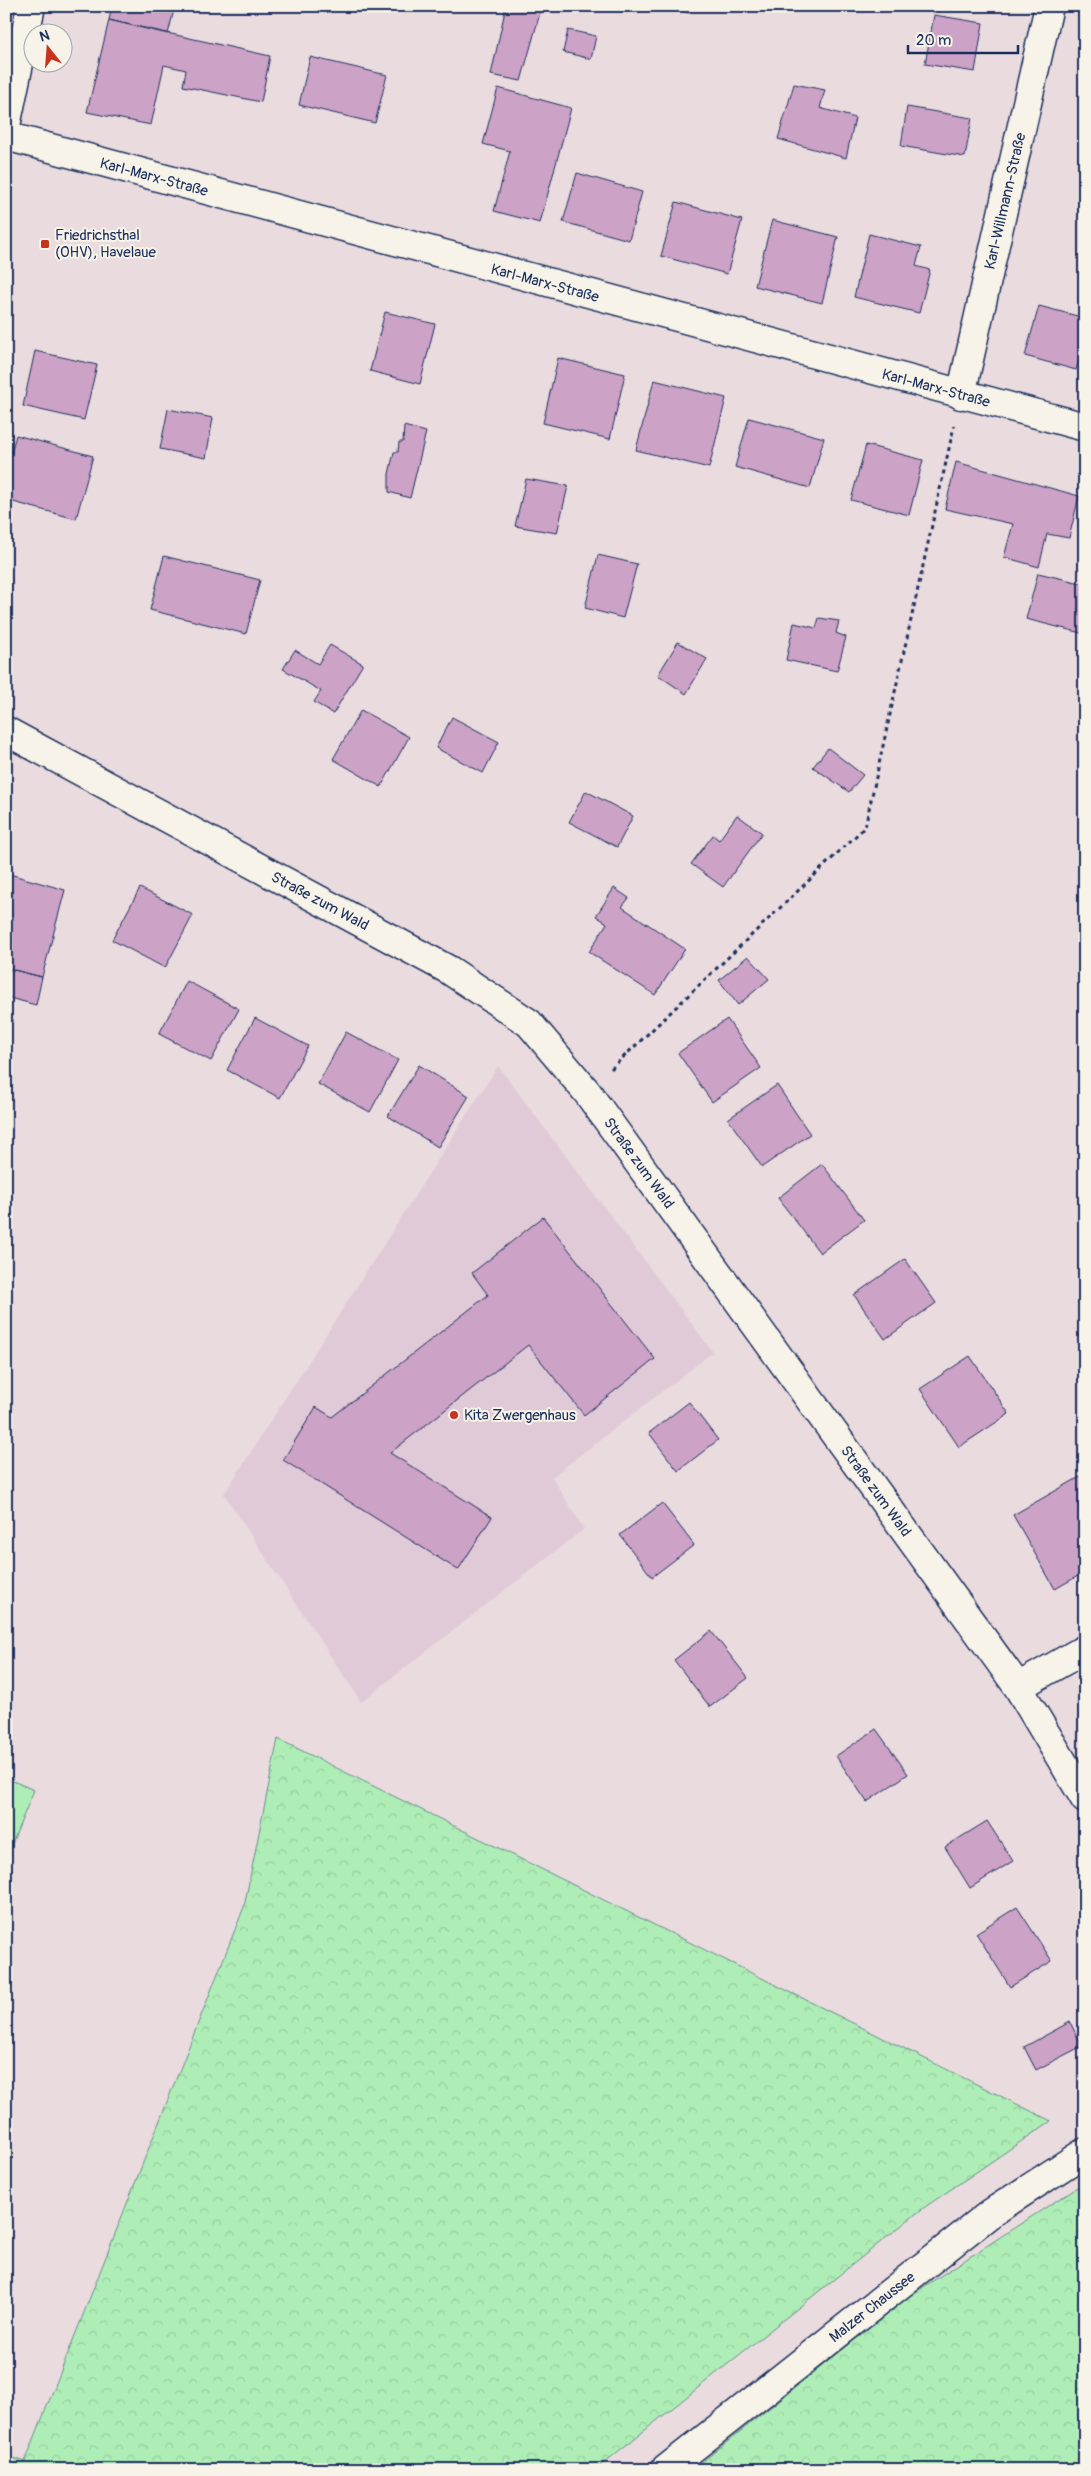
<svg xmlns="http://www.w3.org/2000/svg" width="1091" height="2476" font-family="Pangolin,sans-serif">
	<defs>
		<pattern id="forest-crowns" width="20" height="18" patternUnits="userSpaceOnUse" patternTransform="scale(1.25)"><rect width="20" height="18" fill="#aeeeb6"/><path d="M2 6a3 3 0 1 1 6 0M12 15a3 3 0 1 1 6 0" fill="none" stroke="#95cc9f"/></pattern>
	</defs>
	<rect width="100%" height="100%" fill="#eadbde"/>
	<filter id="ink" filterUnits="userSpaceOnUse"><feTurbulence type="fractalNoise" baseFrequency=".02" numOctaves="2"/><feDisplacementMap in="SourceGraphic" scale="10" xChannelSelector="R" yChannelSelector="G"/><feConvolveMatrix kernelMatrix="1 2 1 2 8 2 1 2 1" color-interpolation-filters="sRGB"/></filter>
	<g filter="url(#ink)">
		<path fill="#e1cad7" d="M498,1066L713,1352L552,1477L584,1529L361,1702L224,1494Z"/>
		<path fill="url(#forest-crowns)" stroke="#648e8a" d="M278,1739L1051,2121L922,2209L595,2470H6V2456L25,2462L244,1907Z
			M1085,2182V2470H692L911,2295Z"/>
		<path fill="#aeeeb6" stroke="#648e8a" d="M6,1778L34,1790L6,1858Z"/>
		<path fill="#cca2c6" stroke="#1b2f5e" d="M112,6H175L168,34L109,20Z
			M506,6H542L521,81L491,75Z
			M659,6H691L689,13Z
			M934,15L983,23L975,72L925,64Z
			M109,20L270,56L261,102L183,86L186,70L164,65L151,125L87,112Z
			M568,30L596,36L591,59L563,52Z
			M310,57L387,75L375,123L299,105Z
			M794,84L825,90L820,108L855,118L846,158L778,139Z
			M498,88L571,108L540,223L494,211L510,151L483,144Z
			M907,107L972,118L965,157L901,146Z
			M577,173L642,192L629,240L563,222Z
			M676,202L742,220L727,274L661,256Z
			M772,220L838,237L822,303L755,286Z
			M869,234L921,247L916,266L930,270L919,313L854,297Z
			M1039,306L1085,318V339L1076,370L1025,356Z
			M385,312L435,324L420,384L370,371Z
			M35,351L97,365L84,420L23,406Z
			M558,358L625,374L610,439L543,423Z
			M654,380L726,398L709,468L636,450Z
			M168,409L213,418L206,458L160,449Z
			M749,418L824,438L810,488L735,467Z
			M404,426L426,432L410,498L389,492V474L394,452H398L399,442H403Z
			M16,435L93,456L76,519L6,500V471Z
			M866,445L923,460L909,515L851,500Z
			M956,462L1079,496L1069,538L1047,534L1039,567L1004,557L1013,524L945,509Z
			M526,479L568,486L557,533L515,526Z
			M598,555L637,564L623,618L585,608Z
			M164,556L260,580L246,634L150,610Z
			M1038,573L1085,584V634L1026,619Z
			M819,618L839,621L836,633L846,637L837,671L786,660L794,623L816,628Z
			M678,642L707,659L686,694L658,675Z
			M330,645L363,664L333,714L314,702L321,691L283,669L295,650L318,664Z
			M361,710L409,737L381,787L333,759Z
			M452,717L499,742L483,773L436,748Z
			M828,748L863,775L849,792L813,767Z
			M586,791L633,816L617,847L569,822Z
			M737,815L762,833L723,887L691,864L713,835L719,840Z
			M6,873L65,890L42,977L6,968Z
			M140,888L193,915L165,968L112,940Z
			M614,888L629,898L622,907L685,949L655,995L589,952L607,923L596,916Z
			M748,956L769,979L738,1005L719,980Z
			M6,968L42,977L36,1005L6,997Z
			M187,981L239,1009L211,1061L159,1034Z
			M255,1018L308,1046L280,1098L227,1070Z
			M727,1019L761,1068L712,1102L678,1053Z
			M346,1032L398,1060L370,1112L318,1084Z
			M419,1065L469,1096L438,1147L388,1116Z
			M777,1085L810,1134L762,1167L728,1119Z
			M822,1164L864,1220L820,1253L778,1198Z
			M543,1217L655,1359L584,1415L528,1345L390,1453L492,1517L458,1570L283,1460L316,1407L332,1417L488,1295L472,1273Z
			M905,1259L936,1303L885,1339L854,1295Z
			M970,1356L1009,1414L959,1447L920,1389Z
			M689,1402L718,1440L678,1471L649,1433Z
			M1085,1474V1572L1055,1589L1013,1515Z
			M662,1503L694,1545L652,1577L620,1535Z
			M711,1631L748,1678L710,1707L674,1660Z
			M876,1729L908,1774L867,1802L836,1756Z
			M987,1821L1013,1861L970,1888L945,1847Z
			M1017,1907L1052,1961L1010,1987L976,1933Z
			M1070,2022L1082,2046L1036,2070L1024,2047Z"/>
		<g fill="none" stroke-linecap="round" stroke-linejoin="round">
			<defs>
				<path id="minor" d="M6,126L31,6
					M6,136L1085,427
					M961,395L1049,6
					M6,731L449,970L529,1023L587,1092L1018,1687L1085,1799
					M1018,1687L1085,1649
					M665,2470L991,2213L1085,2152"/>
			</defs>
			<use href="#minor" stroke="#1b2f5e" stroke-width="31"/>
			<path stroke="#1b2f5e" stroke-width="3" stroke-dasharray="4 4" stroke-linecap="butt" d="M611,1069L865,827L954,426"/>
			<use href="#minor" stroke="#f7f3e8" stroke-width="28"/>
		</g>
	</g>
	<g fill="#c8321e" stroke="#f7f3e8" stroke-width="2">
		<rect x="40" y="239" width="10" height="10" rx="2.5"/>
		<circle cx="454" cy="1415" r="5"/>
	</g>
	<g text-anchor="middle" stroke-width="4" stroke-linejoin="round" paint-order="stroke">
		<g font-size="15" fill="#1b2f5e" stroke="#f7f3e8">
			<text transform="translate(154 177) rotate(15)" y="5">Karl-Marx-Straße</text>
			<text transform="translate(1005 201) rotate(-77)" y="5">Karl-Willmann-Straße</text>
			<text transform="translate(545 283) rotate(15)" y="5">Karl-Marx-Straße</text>
			<text transform="translate(936 388) rotate(15)" y="5">Karl-Marx-Straße</text>
			<text transform="translate(320 901) rotate(28)" y="5">Straße zum Wald</text>
			<text transform="translate(639 1163) rotate(54)" y="5">Straße zum Wald</text>
			<text transform="translate(876 1491) rotate(54)" y="5">Straße zum Wald</text>
			<text transform="translate(872 2307) rotate(-38)" y="5">Malzer Chaussee</text>
		</g>
		<g font-size="15" fill="#1b2f5e" stroke="#f7f3e8" text-anchor="start">
			<text x="55" y="240">Friedrichsthal<tspan x="55" dy="17">(OHV), Havelaue</tspan></text>
			<text x="464" y="1420">Kita Zwergenhaus</text>
		</g>
	</g>
	<rect width="1091" height="2476" fill="none" stroke="#f7f3e8" stroke-width="25"/>
	<rect x="12" y="12" width="1066" height="2451" fill="none" stroke="#1b2f5e" stroke-width="2" filter="url(#ink)"/>
	<g transform="translate(48 48) rotate(343)"><circle r="24" fill="#f7f3e8" stroke="#9fa5b1"/>
	<path d="M0-4L9 19L0 12L-9 19Z" fill="#c8321e"/>
	<text y="-8" font-size="14" font-weight="bold" text-anchor="middle" fill="#1b2f5e">N</text>
	</g>
	<path d="M908 45v8h110v-8" fill="none" stroke="#1b2f5e" stroke-width="2.5"/>
	<text x="916" y="45" font-size="15" fill="#1b2f5e" stroke="#f7f3e8" stroke-width="4" paint-order="stroke">20 m</text>
</svg>
